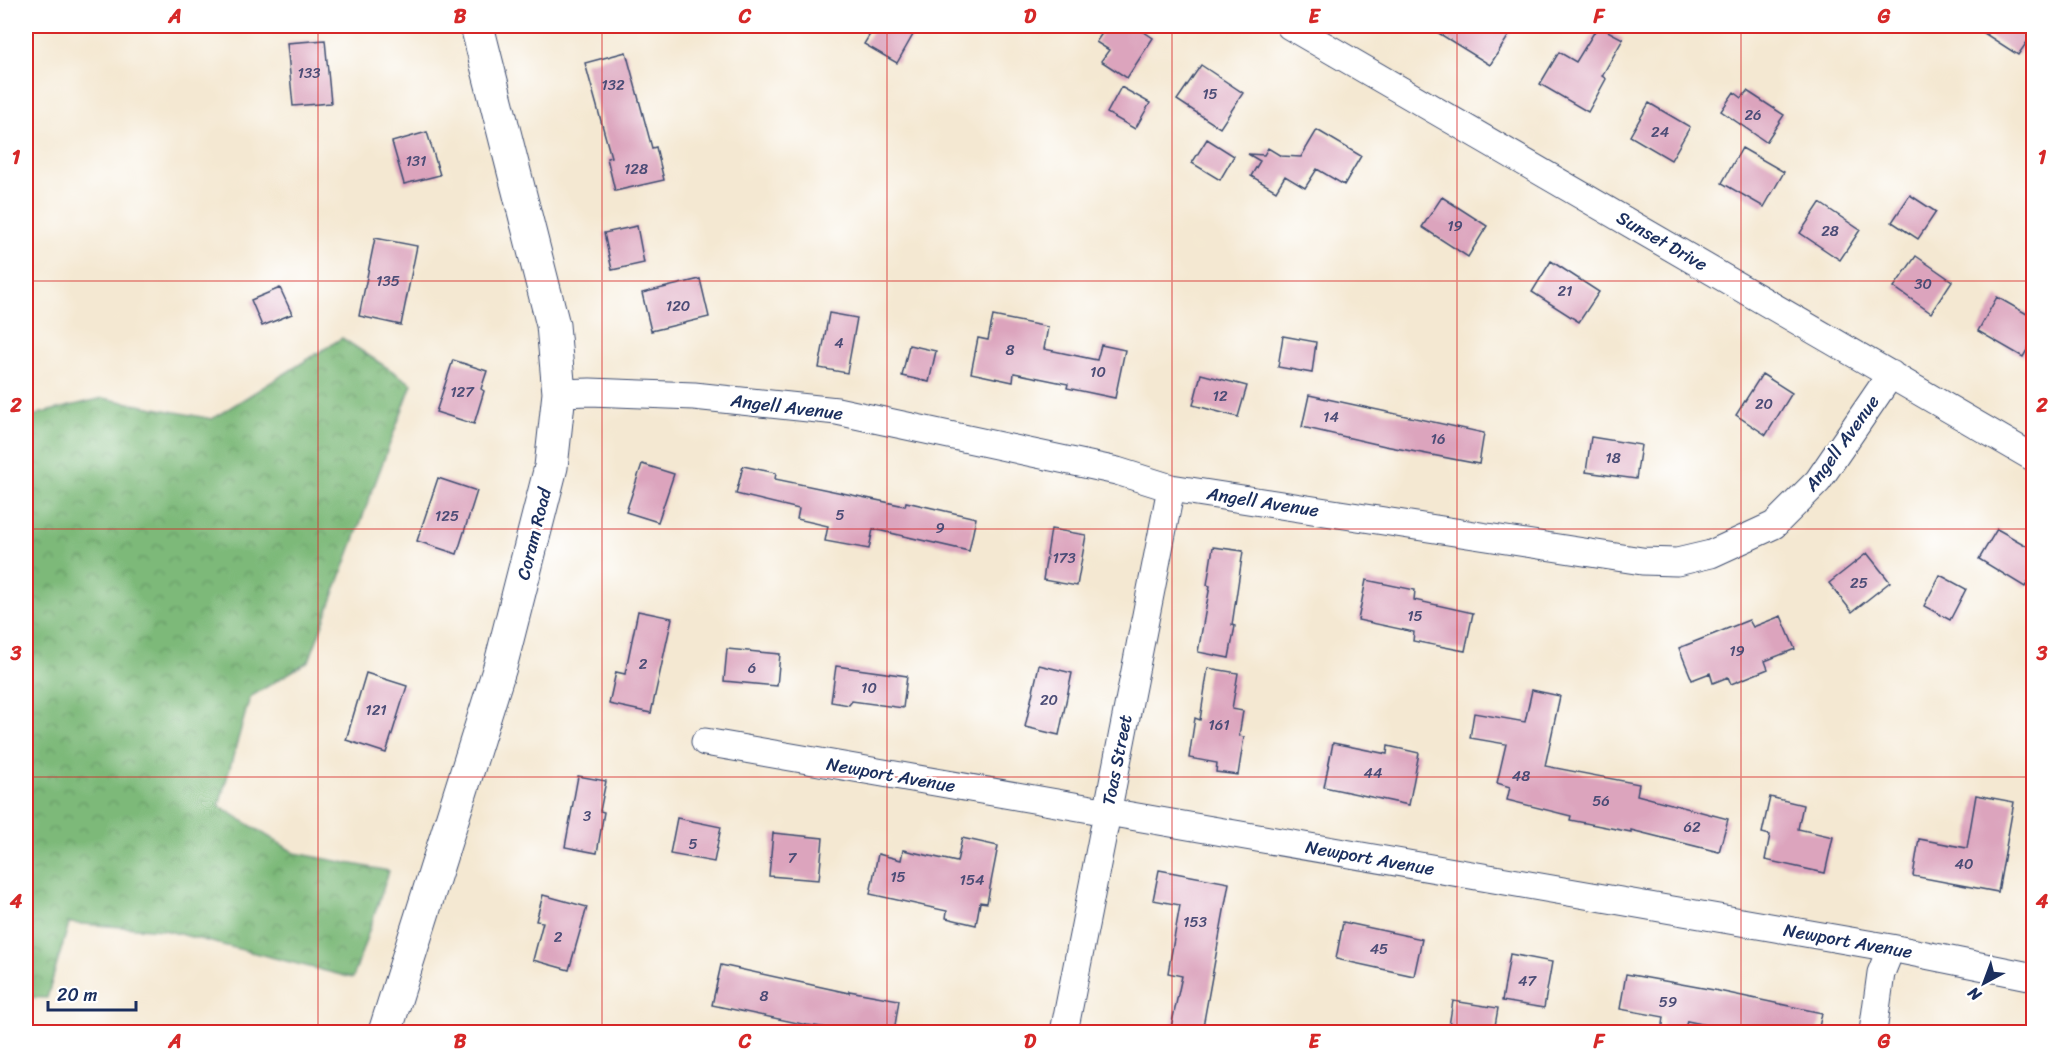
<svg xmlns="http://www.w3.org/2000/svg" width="2059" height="1058" font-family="Sriracha,sans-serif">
	<defs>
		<pattern id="forest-crowns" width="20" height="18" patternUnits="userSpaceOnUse" patternTransform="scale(1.5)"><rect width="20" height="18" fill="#7db979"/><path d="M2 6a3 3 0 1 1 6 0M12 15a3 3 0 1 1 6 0" fill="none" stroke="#669766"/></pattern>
	</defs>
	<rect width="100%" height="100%" fill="#fff"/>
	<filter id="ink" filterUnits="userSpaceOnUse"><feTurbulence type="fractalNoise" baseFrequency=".0167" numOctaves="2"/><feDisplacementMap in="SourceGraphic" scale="12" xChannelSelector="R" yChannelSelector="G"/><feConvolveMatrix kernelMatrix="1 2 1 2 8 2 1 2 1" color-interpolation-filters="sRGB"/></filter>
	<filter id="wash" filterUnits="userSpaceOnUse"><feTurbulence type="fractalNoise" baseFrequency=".008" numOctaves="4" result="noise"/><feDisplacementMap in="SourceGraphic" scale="24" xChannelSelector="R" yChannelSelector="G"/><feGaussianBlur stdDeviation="1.35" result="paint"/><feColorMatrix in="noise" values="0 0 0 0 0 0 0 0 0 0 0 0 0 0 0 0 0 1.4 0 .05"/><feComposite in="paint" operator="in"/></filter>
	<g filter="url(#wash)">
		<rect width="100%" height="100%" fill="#f4e8d2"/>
		<path fill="url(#forest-crowns)" stroke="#4c746c" stroke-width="1.5" d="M342,338L412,384L309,661L250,697L219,806L295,853L389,871L353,978L164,930L69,923L47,998L26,997V420L41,413L103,398L212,419Z"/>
		<g id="blocks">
			<path fill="#dca4bd" d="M875,26H918L897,63L864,44Z
				M1107,26H1135L1153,38L1127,78L1101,61L1109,50L1096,42Z
				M1427,26H1515L1490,65Z
				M1598,26L1623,39L1602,76L1606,79L1588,112L1540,84L1559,52L1576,62Z
				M1973,26H2034V32L2018,55Z
				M325,40L331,103L293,106L287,43Z
				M626,52L652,148L656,147L664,180L615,191L607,158L611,157L585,63Z
				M1201,65L1243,93L1220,128L1177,100Z
				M1121,87L1150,103L1135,129L1107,113Z
				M1747,91L1784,115L1766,142L1721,111L1734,92L1742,98Z
				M1649,103L1690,127L1671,160L1630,136Z
				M1317,130L1361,156L1344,185L1317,169L1305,188L1285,176L1276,191L1251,176L1260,161L1248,154L1264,155L1268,148L1281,156L1301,157Z
				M427,132L440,175L404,184L392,142Z
				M1207,139L1234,156L1220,180L1192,163Z
				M1742,148L1784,172L1764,207L1722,183Z
				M1910,195L1936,212L1918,239L1892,222Z
				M1442,197L1487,226L1468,257L1422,227Z
				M1820,203L1860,230L1840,260L1800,233Z
				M637,226L644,263L612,270L604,233Z
				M375,238L417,246L401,325L359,316Z
				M1916,256L1952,281L1931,313L1894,287Z
				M1551,261L1599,292L1579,322L1532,292Z
				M700,279L709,317L651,331L642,293Z
				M280,288L292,314L262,326L251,300Z
				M1997,297L2034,318V338L2023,357L1978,331Z
				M829,313L857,318L847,373L819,368Z
				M993,316L1048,327L1044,349L1097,360L1101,345L1125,350L1115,398L1067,388L1068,384L1014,373L1013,382L971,373L978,338L988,340Z
				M1283,336L1316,342L1312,373L1278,367Z
				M909,345L936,351L929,382L902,376Z
				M453,360L487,371L481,389L484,391L474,424L436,412Z
				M1201,374L1247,386L1238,417L1193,405Z
				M1762,374L1792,393L1766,435L1736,415Z
				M1309,395L1484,433L1479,464L1385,446L1302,427Z
				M1591,437L1641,445L1636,479L1586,472Z
				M642,464L674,474L658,522L626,512Z
				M743,466L776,473L775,479L905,506L906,502L976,518L969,551L873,529L869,549L825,541L828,526L797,519L799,509L736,494Z
				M438,478L477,491L457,554L417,541Z
				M1051,529L1086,535L1077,586L1043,580Z
				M1997,529L2034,550V572L2025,587L1979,559Z
				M1213,547L1243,551L1232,625L1235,626L1229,658L1198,652L1210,586L1207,585Z
				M1867,553L1890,582L1852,612L1829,583Z
				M1940,575L1966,589L1950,620L1924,606Z
				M1366,580L1415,590L1414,600L1473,613L1465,651L1413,641L1414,632L1358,620Z
				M638,611L672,618L651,713L609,704L616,672L625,674Z
				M1781,616L1795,649L1765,661L1768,669L1731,684L1728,677L1713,683L1710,673L1692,680L1679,648L1749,620L1753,627Z
				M727,649L780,654L777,686L724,681Z
				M1039,665L1072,673L1059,735L1025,727Z
				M836,666L907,676L903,708L852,701L849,705L831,702Z
				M1208,668L1238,673L1232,709L1243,711L1239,736L1244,737L1238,775L1216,772L1217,763L1189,758L1195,718L1200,720Z
				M366,673L407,686L386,753L346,740Z
				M1532,690L1560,696L1545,766L1639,784L1637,795L1728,819L1719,852L1631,830V832L1570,820L1571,816L1507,800L1510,787L1497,783L1506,744L1470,738L1474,713L1525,722Z
				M1333,743L1387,754L1388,746L1419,753L1409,805L1324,787Z
				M578,776L606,781L600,811L604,812L597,853L565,847Z
				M1976,795L2014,802L1998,892L1913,876L1919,839L1967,848Z
				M1770,797L1803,805L1798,829L1833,837L1825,873L1765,860L1770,835L1762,833Z
				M677,818L721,827L714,862L670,854Z
				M773,833L823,838L819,880L769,876Z
				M962,838L998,846L987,903L980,902L976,925L946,918L947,911L870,894L878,854L901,860L903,850L957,862Z
				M1159,870L1229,883L1202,1032H1170L1182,976L1168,973L1180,905L1153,900Z
				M543,895L587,907L569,970L533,960L543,922L536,921Z
				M1343,922L1422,939L1414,976L1336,959Z
				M1510,954L1552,962L1544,1008L1502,1001Z
				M721,965L849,993V991L899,1000L894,1032H856L807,1025L712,1005Z
				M1626,974L1714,990L1822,1013L1818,1032H1731V1030L1687,1021L1684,1032H1662L1664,1017L1620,1009Z
				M1453,1001L1498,1008L1494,1032H1448Z"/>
		</g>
	</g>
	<g filter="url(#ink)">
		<use href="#blocks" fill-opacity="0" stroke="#3c4b6f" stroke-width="1.5"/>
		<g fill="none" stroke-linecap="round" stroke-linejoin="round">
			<defs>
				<path id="minor" d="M1290,26L2034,458
					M559,393L590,392L694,396L837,411L1117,471L1171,488L1642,561L1677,562L1711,554L1774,525L1818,481L1891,374
					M705,742L1891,948L2034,977
					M1064,1032L1171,488
					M1873,1032L1881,973L1891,948"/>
				<path id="tertiary" d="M385,1032L500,667L551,467L559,393L553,325L477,26"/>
			</defs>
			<use href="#minor" stroke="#3c4b6f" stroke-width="29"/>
			<use href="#tertiary" stroke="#3c4b6f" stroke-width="35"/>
			<use href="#minor" stroke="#fff" stroke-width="27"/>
			<use href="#tertiary" stroke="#fff" stroke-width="33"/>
		</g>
	</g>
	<path fill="none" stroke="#d62828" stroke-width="1.5" stroke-opacity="0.55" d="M318,26V1032M602,26V1032M887,26V1032M1172,26V1032M1457,26V1032M1741,26V1032M26,281H2034M26,529H2034M26,777H2034"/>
	<g text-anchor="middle" stroke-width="5" stroke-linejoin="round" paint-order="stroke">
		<g font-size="15" fill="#4b4c76">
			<text x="309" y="78">133</text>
			<text x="613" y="90">132</text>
			<text x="1210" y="99">15</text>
			<text x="1753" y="120">26</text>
			<text x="1660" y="137">24</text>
			<text x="416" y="166">131</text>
			<text x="636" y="174">128</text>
			<text x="1455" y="231">19</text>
			<text x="1830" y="236">28</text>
			<text x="388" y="286">135</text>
			<text x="1923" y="289">30</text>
			<text x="1565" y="296">21</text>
			<text x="678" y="311">120</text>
			<text x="839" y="348">4</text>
			<text x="1010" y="355">8</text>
			<text x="1098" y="377">10</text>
			<text x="462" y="397">127</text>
			<text x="1220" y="401">12</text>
			<text x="1764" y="409">20</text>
			<text x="1331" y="422">14</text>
			<text x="1438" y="444">16</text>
			<text x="1613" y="463">18</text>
			<text x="840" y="520">5</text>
			<text x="447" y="521">125</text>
			<text x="940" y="533">9</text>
			<text x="1064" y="563">173</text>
			<text x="1859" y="588">25</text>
			<text x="1415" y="621">15</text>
			<text x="1737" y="656">19</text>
			<text x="643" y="669">2</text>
			<text x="752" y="673">6</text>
			<text x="869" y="693">10</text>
			<text x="1049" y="705">20</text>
			<text x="376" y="715">121</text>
			<text x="1219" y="730">161</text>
			<text x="1373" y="778">44</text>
			<text x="1521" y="781">48</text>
			<text x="1601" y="806">56</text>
			<text x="587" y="821">3</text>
			<text x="1692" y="832">62</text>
			<text x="693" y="849">5</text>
			<text x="792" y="863">7</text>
			<text x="1964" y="869">40</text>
			<text x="898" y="882">15</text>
			<text x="972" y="885">154</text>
			<text x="1195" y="927">153</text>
			<text x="558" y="942">2</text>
			<text x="1379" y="954">45</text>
			<text x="1527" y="986">47</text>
			<text x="764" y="1001">8</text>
			<text x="1668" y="1007">59</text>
		</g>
		<g font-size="18" fill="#1b2f5e" stroke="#fff">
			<text transform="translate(1662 241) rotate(30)" y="6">Sunset Drive</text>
			<text transform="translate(787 407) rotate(7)" y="6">Angell Avenue</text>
			<text transform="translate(1842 443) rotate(-54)" y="6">Angell Avenue</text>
			<text transform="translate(1263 502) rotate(9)" y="6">Angell Avenue</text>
			<text transform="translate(534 534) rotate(-76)" y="6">Coram Road</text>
			<text transform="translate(1117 760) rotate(-79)" y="6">Toas Street</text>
			<text transform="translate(891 775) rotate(10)" y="6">Newport Avenue</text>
			<text transform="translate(1370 858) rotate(10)" y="6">Newport Avenue</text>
			<text transform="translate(1848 941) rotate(10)" y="6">Newport Avenue</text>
		</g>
	</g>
	<rect width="2059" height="1058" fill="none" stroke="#fff" stroke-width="66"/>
	<g transform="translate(1984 983) rotate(221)" stroke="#ffffff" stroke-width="4.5" paint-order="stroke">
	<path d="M0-4.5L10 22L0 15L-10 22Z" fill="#1b2f5e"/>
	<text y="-9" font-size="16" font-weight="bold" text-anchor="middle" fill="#1b2f5e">N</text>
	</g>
	<path d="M48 1001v9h88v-9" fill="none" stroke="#1b2f5e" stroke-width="3"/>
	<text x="57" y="1001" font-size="18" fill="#1b2f5e" stroke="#ffffff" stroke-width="4.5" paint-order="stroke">20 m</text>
	<rect x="33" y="33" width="1993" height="992" fill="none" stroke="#d62828" stroke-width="2"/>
	<g font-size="20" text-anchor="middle" font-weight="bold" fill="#d62828">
		<text x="175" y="23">A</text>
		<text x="460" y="23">B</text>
		<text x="745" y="23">C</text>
		<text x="1030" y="23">D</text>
		<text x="1314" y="23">E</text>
		<text x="1599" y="23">F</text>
		<text x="1884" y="23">G</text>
		<text x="16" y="164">1</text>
		<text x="2042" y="164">1</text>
		<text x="16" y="412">2</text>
		<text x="2042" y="412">2</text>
		<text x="16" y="660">3</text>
		<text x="2042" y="660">3</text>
		<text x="16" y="908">4</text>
		<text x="2042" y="908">4</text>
		<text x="175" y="1048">A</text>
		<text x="460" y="1048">B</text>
		<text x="745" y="1048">C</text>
		<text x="1030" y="1048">D</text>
		<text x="1314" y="1048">E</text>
		<text x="1599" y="1048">F</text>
		<text x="1884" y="1048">G</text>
	</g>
</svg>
